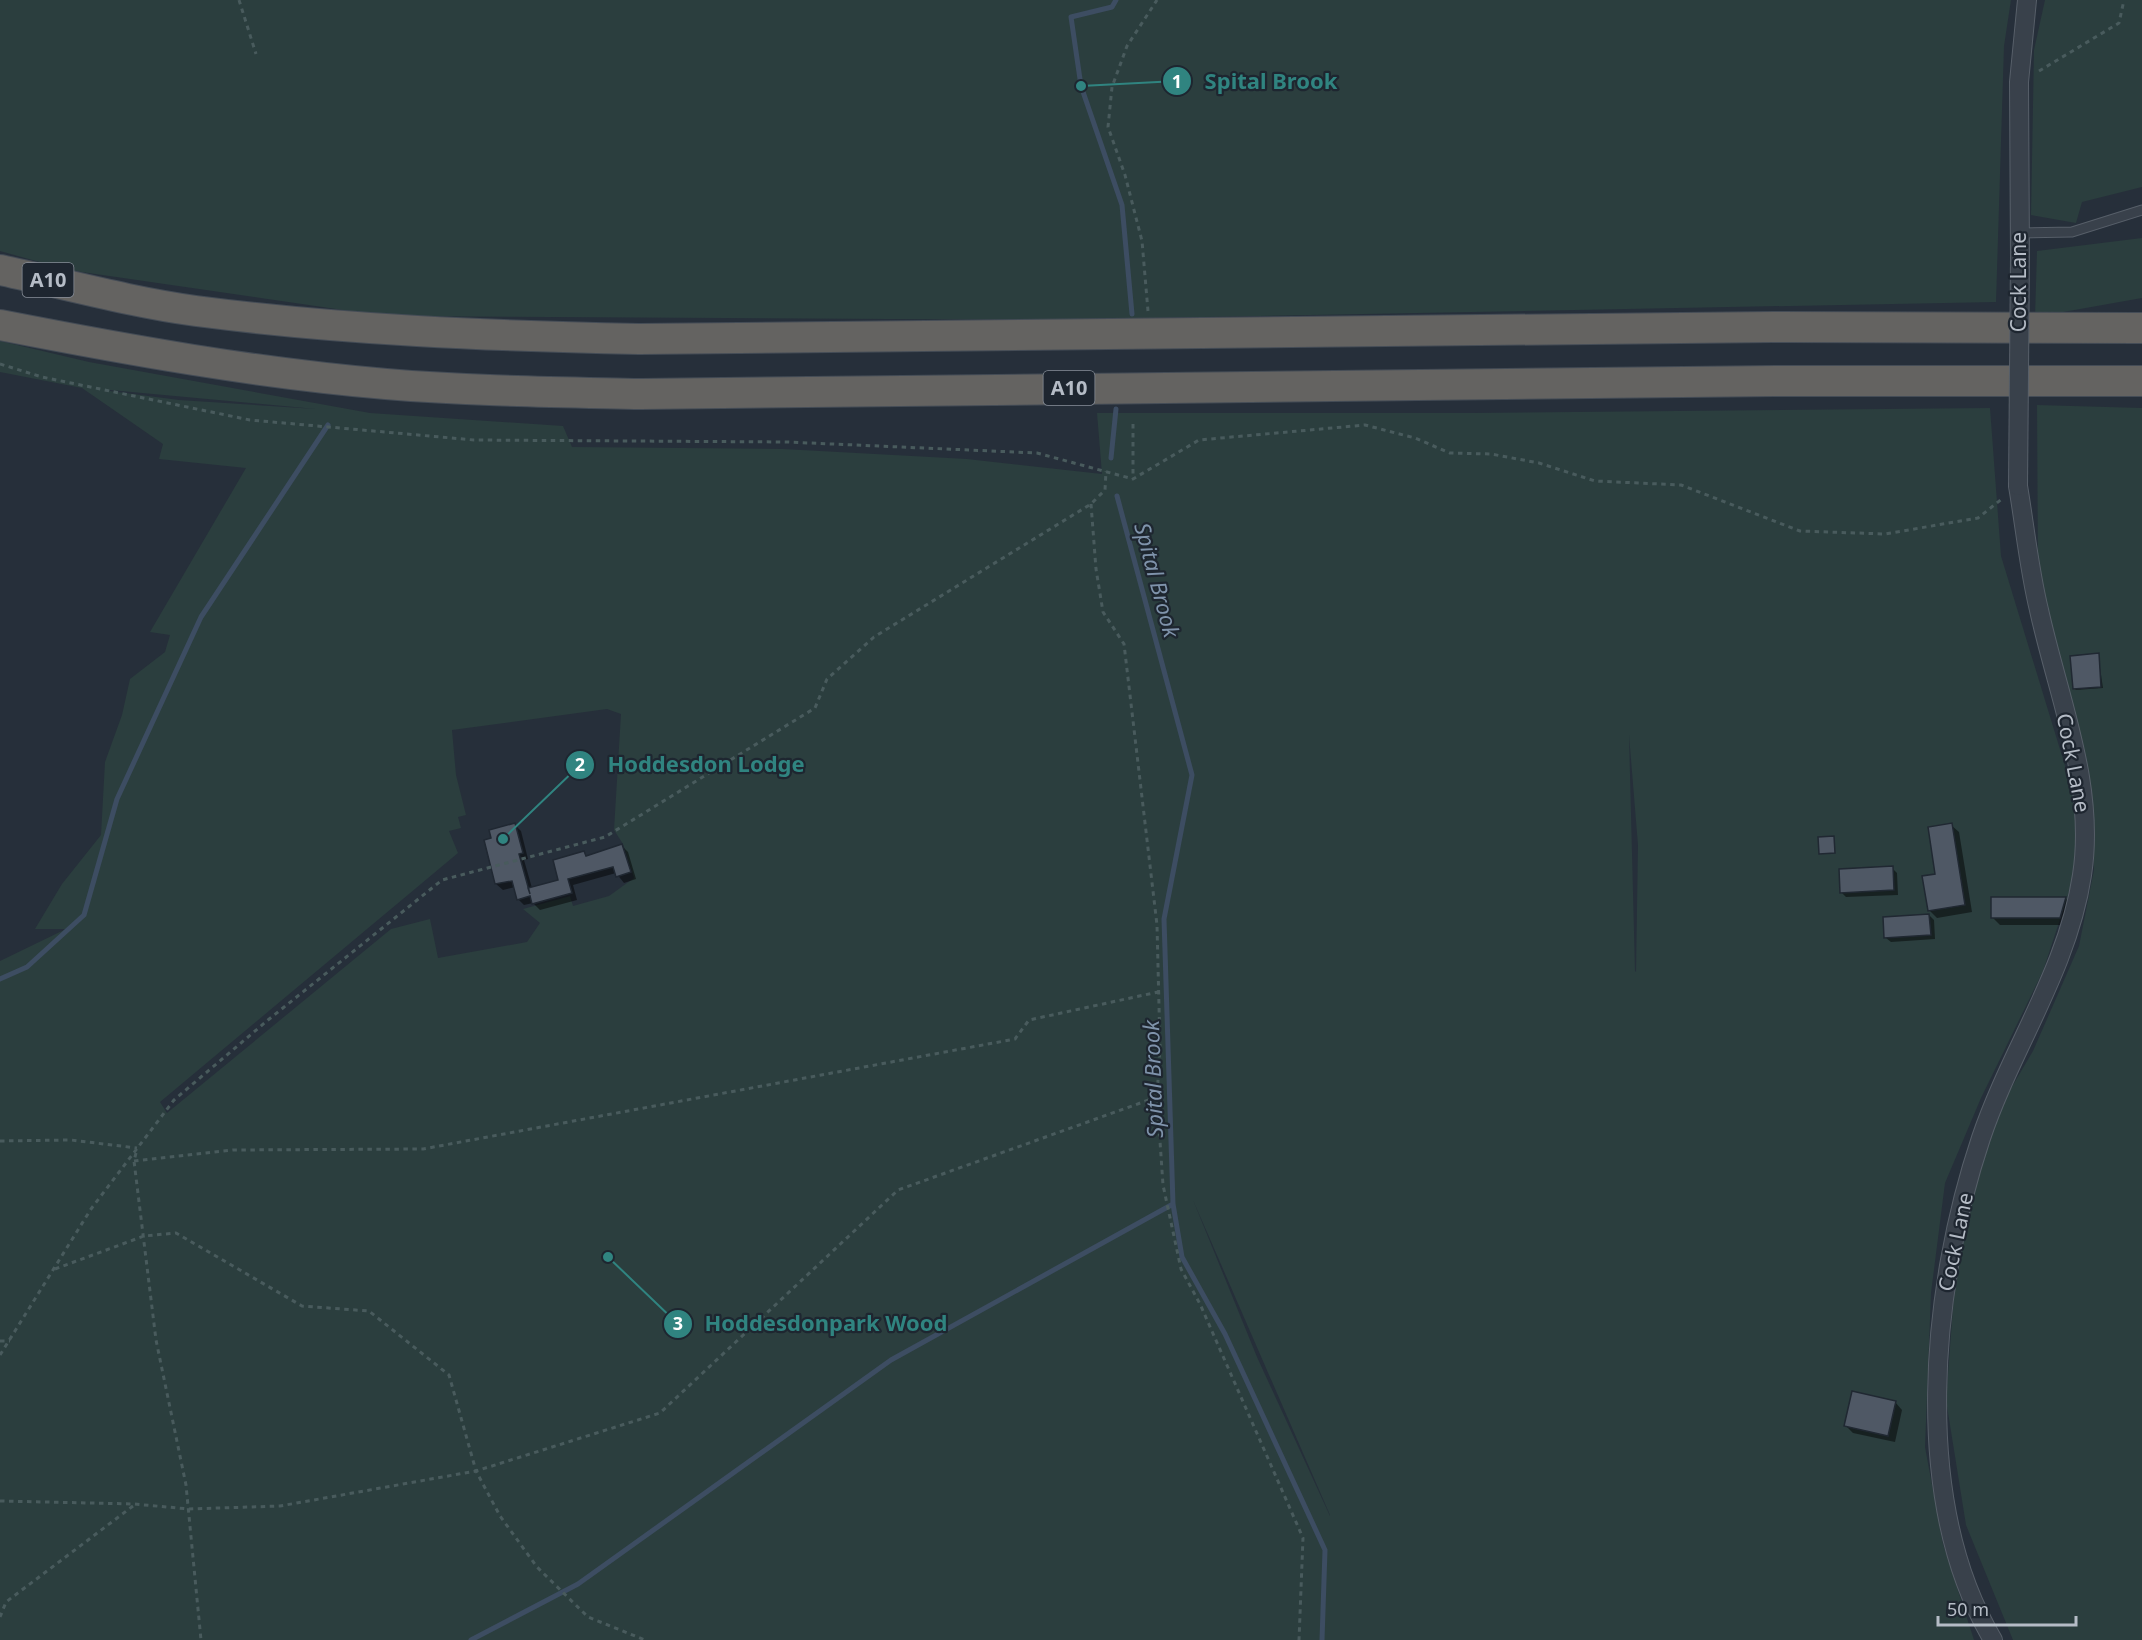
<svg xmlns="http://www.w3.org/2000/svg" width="2142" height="1640" font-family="'Noto Sans',sans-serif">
	<rect width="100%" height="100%" fill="#262f3a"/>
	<path fill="#2b3e3e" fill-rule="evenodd" d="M0,0H2011L2004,46L1996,302L1045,320L384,316L68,270L0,251Z
		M2045,0H2142V187L2082,202L2076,223L2031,215L2034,50Z
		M2142,238V298L2035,317L2037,251Z
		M0,341L89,362L370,413L563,426L572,447L783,449L967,459L1102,474L1097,413H1472L1990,408L2001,556L2073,792L2078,839L2070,889L2043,971L1981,1098L1945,1183L1931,1293L1925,1447L1943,1544L1974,1640H0V961L66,929H35L62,884L101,835L105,762L122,715L130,679L165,652L170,635L150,632L246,468L159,459L163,444L82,388L0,372ZM110,391V390L316,409L179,400ZM607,709L621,714L614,830L623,844L634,878L609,896L573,906L570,896L523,909L540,923L527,942L438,958L430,919L391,929L167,1113L160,1102L458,853L449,831L461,828L458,817L466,815L456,775L452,730ZM1629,735L1638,845L1636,972L1635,971ZM1193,1200L1330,1515V1516L1257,1357Z
		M2037,405L2142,408V1640H2013L1966,1525L1946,1400L1957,1255L1976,1186L2000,1107L2033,1051L2079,946L2094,870L2091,791L2038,569Z"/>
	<path fill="#0007" d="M2098,655L2103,688L2076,690L2074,688Z
		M514,824L521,831L528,859L524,860L532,888L560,881L584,853L588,857L622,846L628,852L636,879L624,883L616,873L573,885L577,900L540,910L533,903L524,905L518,899L515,887L503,890L496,884L493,839Z
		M1951,825L1959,832L1972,912L1937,918L1929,910Z
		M1892,868L1897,873L1898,895L1846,897L1841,892Z
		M2065,898L2073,906L2068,925H2000L1992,917Z
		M1929,915L1934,920L1935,939L1891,942L1886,938Z
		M1895,1402L1902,1410L1895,1442L1853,1433L1846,1426Z"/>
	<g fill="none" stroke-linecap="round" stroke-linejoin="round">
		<path stroke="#3d4d62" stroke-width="5" d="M1116,0L1112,7L1071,17L1081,86L1122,205L1132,314
			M1111,458L1116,409
			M1117,496L1192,775L1164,919L1173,1204L1182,1257L1225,1334L1325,1550L1322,1640
			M0,979L27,967L84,915L117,799L201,617L328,425
			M471,1640L578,1584L891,1360L1173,1204"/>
	</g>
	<path fill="#4f5865" stroke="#202832" stroke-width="1.5" d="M2099,653L2101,687L2073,689L2070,656Z
		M515,823L523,853L519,854L530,894L528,888L558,880L553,860L584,851L586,856L622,844L631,872L616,877L613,867L568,879L572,893L532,904L530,896L517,900L512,881L495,884L484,840L491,838L489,830Z
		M1952,823L1965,905L1928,911L1922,876L1935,874L1928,827Z
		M1834,836L1835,853L1819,854L1818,837Z
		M1893,866L1894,890L1840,893L1839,869Z
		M1991,897H2066L2060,918H1991Z
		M1929,914L1931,935L1884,938L1883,917Z
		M1852,1391L1896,1401L1888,1436L1844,1426Z"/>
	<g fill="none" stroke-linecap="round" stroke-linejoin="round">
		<defs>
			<path id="service" d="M2020,233L2072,232L2142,210"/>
			<path id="minor" d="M2020,257L2019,82L2027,0
				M1993,1640C1910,1500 1931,1287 1981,1138C2011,1049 2068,969 2082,875C2096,785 2058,697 2039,610C2029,569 2025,527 2018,486"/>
			<path id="trunk" d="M0,270C65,284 130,302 196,311C343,330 491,336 639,339L1772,327L2142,328
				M0,325C128,350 256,373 386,384C471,391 556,392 641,394L1774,381H2142"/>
		</defs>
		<use href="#service" stroke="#575f69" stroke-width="11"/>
		<use href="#minor" stroke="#575f69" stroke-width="20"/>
		<use href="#trunk" stroke="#444c56" stroke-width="32"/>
		<path stroke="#495b5d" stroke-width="3" stroke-dasharray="4.5 4.5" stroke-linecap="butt" d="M239,0L256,54
			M2039,71L2119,23L2124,0
			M1148,311L1142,241L1125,175L1108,127L1112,87L1127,46L1157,0
			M0,364L42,377L250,420L474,440L787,442L1037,453L1133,479L1199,440L1365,425L1415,438L1450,453L1491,454L1539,463L1595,481L1681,485L1800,531L1885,534L1978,518L2003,498
			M1133,424V479
			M1091,504L1096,569L1103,612L1124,644L1157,925L1160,1047L1157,1097L1163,1185L1181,1269L1200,1304L1303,1538L1299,1640
			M0,1141L71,1140L137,1148
			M136,1153L134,1161L156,1340L186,1485L201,1640
			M134,1161L233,1150L423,1149L1015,1039L1029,1020L1158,992
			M55,1269L144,1236L176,1233L302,1306L369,1311L449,1375L476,1471L660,1413L898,1190L1157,1097
			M0,1341H10
			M0,1355L91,1209L174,1100L268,1020L442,880L605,837L815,708L827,679L874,637L1091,504L1105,490L1106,471
			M0,1501L134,1504L189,1509L280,1506L476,1471L500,1516L537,1567L588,1617L645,1640
			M0,1617L6,1602L133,1506"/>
		<use href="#service" stroke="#39414b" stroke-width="9"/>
		<use href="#minor" stroke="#39414b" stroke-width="18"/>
		<use href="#trunk" stroke="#646361" stroke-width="30"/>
		<defs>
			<path id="minor-bridge" d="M2018,486L2020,257"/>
		</defs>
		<use href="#minor-bridge" stroke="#575f69" stroke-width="20" stroke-linecap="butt"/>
		<use href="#minor-bridge" stroke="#39414b" stroke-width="18"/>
	</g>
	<g text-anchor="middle" stroke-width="4.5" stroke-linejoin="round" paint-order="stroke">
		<g fill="#1e2630" stroke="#888f99" stroke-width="1.5">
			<rect x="22.5" y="263" width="51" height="34" rx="4.5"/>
			<rect x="1043.5" y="371" width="51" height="34" rx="4.5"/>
		</g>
		<g font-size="20" font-weight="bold" fill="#b5bcc6">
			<text x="48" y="287">A10</text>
			<text x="1069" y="395">A10</text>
		</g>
		<g font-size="21" fill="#b5bcc6" stroke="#1e2630">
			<text transform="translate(2019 282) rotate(-90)" y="7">Cock Lane</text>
			<text transform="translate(2073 763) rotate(79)" y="7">Cock Lane</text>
			<text transform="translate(1956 1242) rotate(-78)" y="7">Cock Lane</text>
		</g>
		<g font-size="22" font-style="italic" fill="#7f93ab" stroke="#1e2630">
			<text transform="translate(1157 580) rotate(75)" y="8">Spital Brook</text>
			<text transform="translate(1153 1079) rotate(-92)" y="8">Spital Brook</text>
		</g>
	</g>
	<path fill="none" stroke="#308480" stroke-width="2" d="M1081 86L1177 81M503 839L580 765M608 1257L678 1324"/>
	<g fill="#308480" stroke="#1e2630" stroke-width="2">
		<circle cx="1081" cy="86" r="6"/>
		<circle cx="503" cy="839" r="6"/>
		<circle cx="608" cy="1257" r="6"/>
		<circle cx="1177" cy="81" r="15"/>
		<circle cx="580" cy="765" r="15"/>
		<circle cx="678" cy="1324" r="15"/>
	</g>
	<g font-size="18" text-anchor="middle" font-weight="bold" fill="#fff">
		<text x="1177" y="88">1</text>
		<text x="580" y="771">2</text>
		<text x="678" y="1330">3</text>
	</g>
	<g font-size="22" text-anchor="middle" font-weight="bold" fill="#308480" stroke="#1e2630" stroke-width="4.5" stroke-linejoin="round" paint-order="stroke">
		<text x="1271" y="89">Spital Brook</text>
		<text x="706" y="772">Hoddesdon Lodge</text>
		<text x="826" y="1331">Hoddesdonpark Wood</text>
	</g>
	<path d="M1938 1616v9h138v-9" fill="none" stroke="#b5bcc6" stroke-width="3"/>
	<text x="1947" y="1616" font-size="18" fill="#b5bcc6" stroke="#1e2630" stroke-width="4.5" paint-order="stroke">50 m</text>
</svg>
